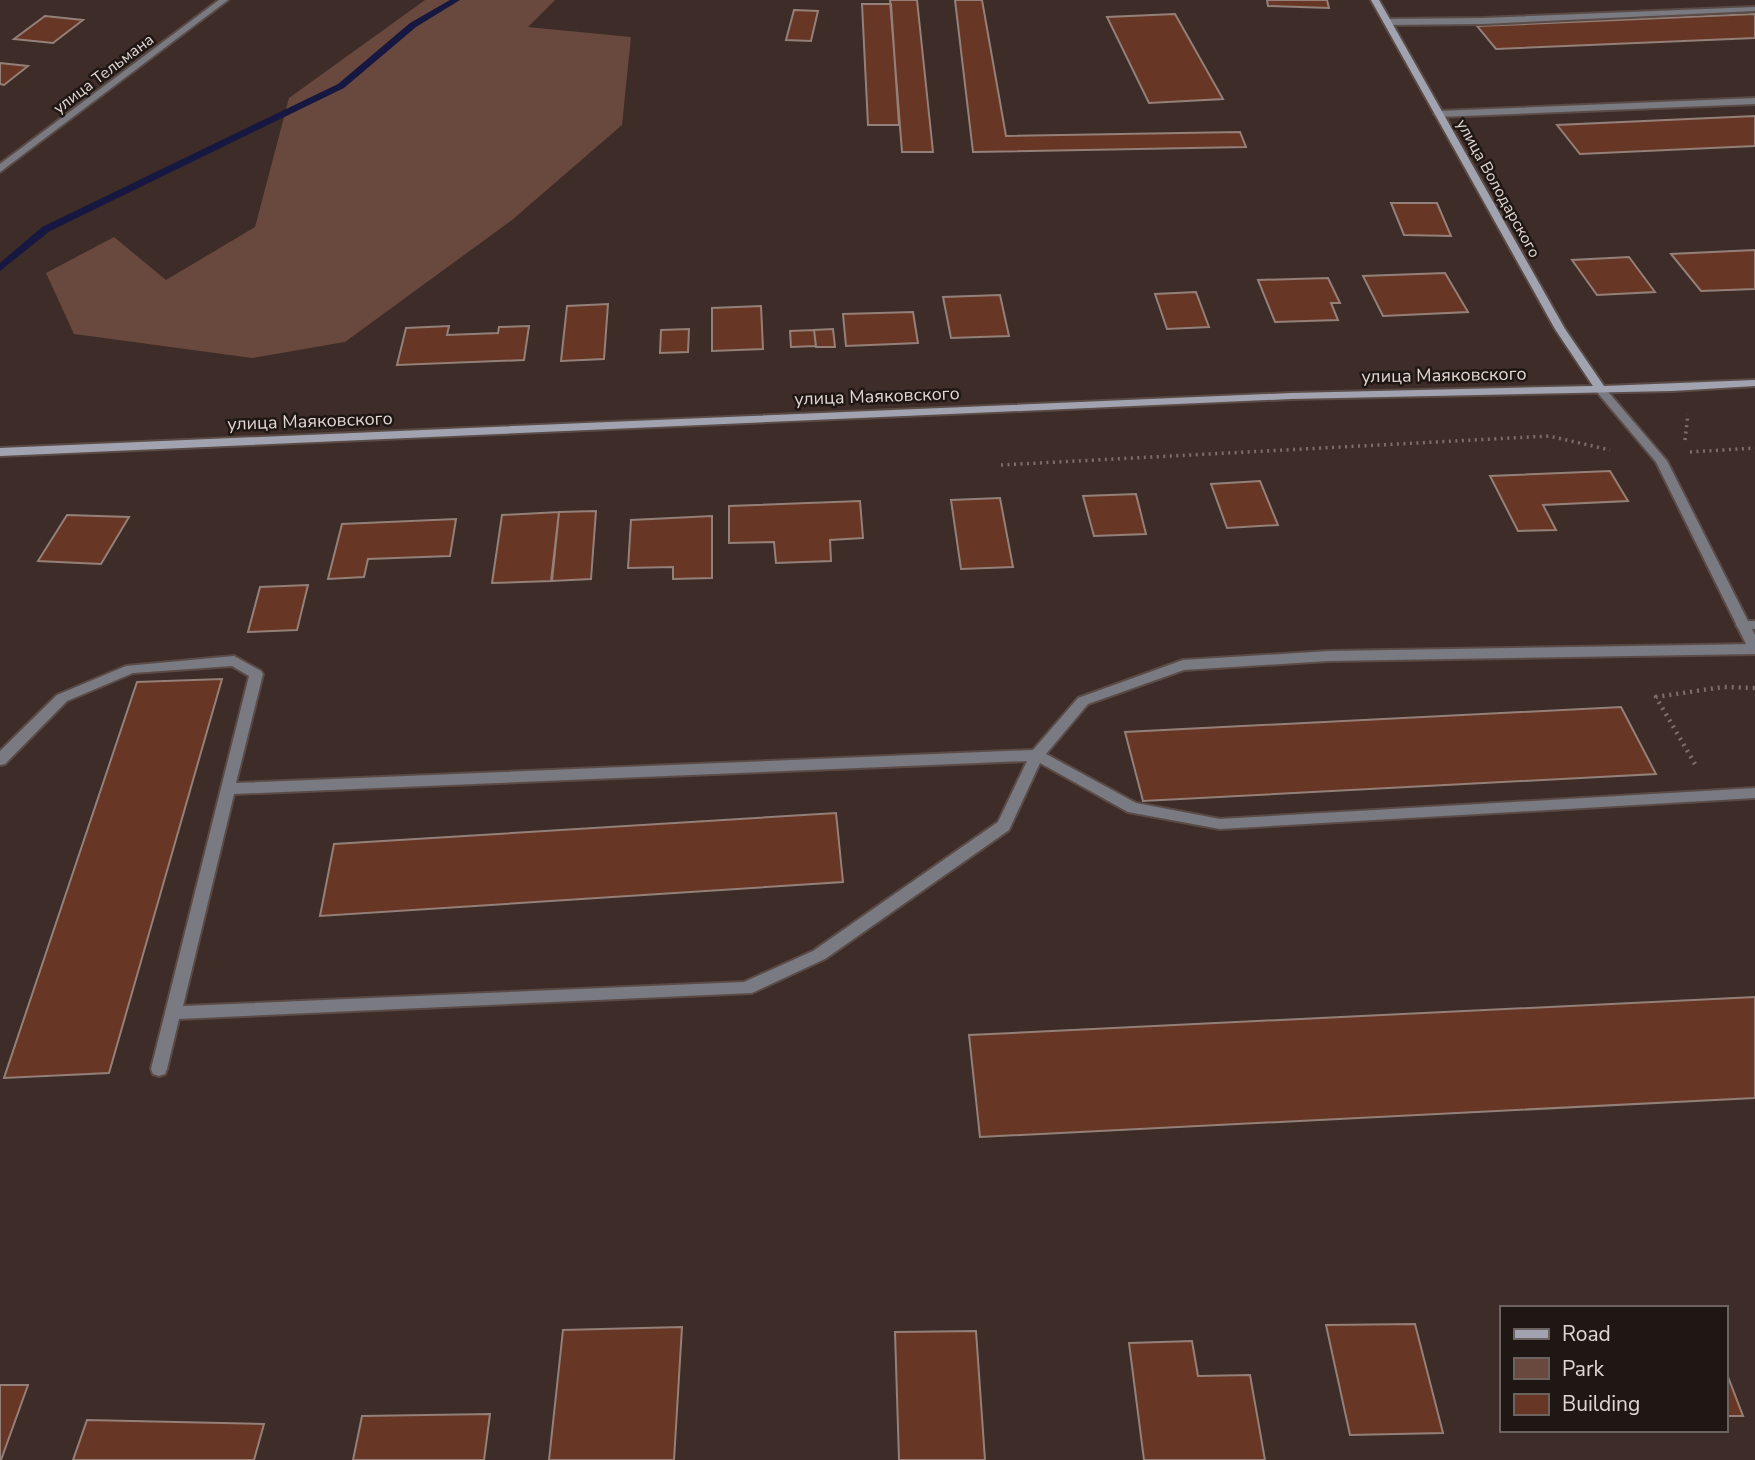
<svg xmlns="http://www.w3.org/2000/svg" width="1755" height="1460" font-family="'Nunito Sans',sans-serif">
	<rect width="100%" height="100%" fill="#3d2c27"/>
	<path fill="#69483d" d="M425,0H555L528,27L631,37L622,125L512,220L345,342L252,358L74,334L46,273L114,237L166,280L255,227L289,98Z"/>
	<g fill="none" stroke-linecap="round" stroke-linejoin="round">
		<path fill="#171841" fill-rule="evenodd" d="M450,0H460L416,27L344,88L50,231L0,271V263L42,227L338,84L410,23Z"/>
	</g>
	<path fill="#683625" stroke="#948079" stroke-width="2" d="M890,0H917L933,152H902Z
		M955,0H982L1006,136L1240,132L1246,147L973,152Z
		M1267,0H1327L1329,8L1268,6Z
		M862,4H891L899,125H868Z
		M794,10L818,11L811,41L786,40Z
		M1175,14L1223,99L1149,103L1107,17Z
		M1755,14V38L1496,49L1477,26Z
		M45,16L83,20L53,43L14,39Z
		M0,63L28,66L4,85L0,84Z
		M1755,116V146L1580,154L1557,125Z
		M1391,203H1437L1451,236L1404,235Z
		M1755,250V289L1701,291L1671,254Z
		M1629,257L1655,292L1597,295L1572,260Z
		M1445,273L1468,312L1383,316L1363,276Z
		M1328,278L1340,303H1331L1338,320L1275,322L1258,280Z
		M1196,292L1209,327L1167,329L1155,294Z
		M1000,295L1009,336L951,338L943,297Z
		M608,304L604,359L561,361L567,306Z
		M761,306L763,349L712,351V308Z
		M913,312L918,343L846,346L843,314Z
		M449,326L447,335L498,333L499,327L529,326L524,360L397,365L406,328Z
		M689,329L688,352L660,353L661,330Z
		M833,329L835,347H816L814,330Z
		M814,330L816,346L791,347L790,331Z
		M1610,471L1628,501L1543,505L1556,530L1518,531L1490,476Z
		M1260,481L1278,525L1227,528L1211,484Z
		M1136,494L1146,534L1094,536L1083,496Z
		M1000,498L1013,567L961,569L951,500Z
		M860,501L863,538L830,540L831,561L776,563L774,542L729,543V506Z
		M596,511L591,579L552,581L559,512Z
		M559,512L551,581L492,583L502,515Z
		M67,515L129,517L101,564L38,561Z
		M712,516V578L673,579V567L628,568L631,520Z
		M456,519L450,556L368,559L364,577L328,579L342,524Z
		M308,585L297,630L248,632L260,587Z
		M222,679L109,1073L4,1078L137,682Z
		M1621,707L1656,774L1143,801L1125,732Z
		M836,813L843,882L320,916L334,844Z
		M1755,997V1098L980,1137L969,1035Z
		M1415,1324L1443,1433L1350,1435L1326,1325Z
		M682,1327L674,1460H549L563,1330Z
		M976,1331L985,1460H899L895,1332Z
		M1192,1341L1198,1376L1250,1375L1265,1460H1144L1129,1343Z
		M1725,1369L1743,1416H1725Z
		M0,1385H28L1,1460H0Z
		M490,1414L484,1460H353L362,1416Z
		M87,1420L264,1424L254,1460H73Z"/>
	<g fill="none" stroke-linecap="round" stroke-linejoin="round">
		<defs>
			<path id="lane" d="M1755,7V11L1483,24L1387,25L1383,22L1387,19L1483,18Z
				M1755,98V104L1439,117L1434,114L1439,111Z
				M1743,621H1755V629L1738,628L1736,625L1738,622Z
				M1755,644V654L1329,661L1184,670L1088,704L1046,754L1136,803L1220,819L1755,788V798L1220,829L1128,812L1040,763L1009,830L825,959L752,993L179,1019L167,1069L165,1074L159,1076L153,1074L151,1069L249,676L232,666L133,673L67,701L5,764L0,765V751L57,695L126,666L234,656L261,671L263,674L236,783L1033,750L1078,698L1183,660L1329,651ZM1027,761L998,822L813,951L744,982L183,1006L234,794Z"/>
			<path id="street" d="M219,0H228L0,172V164Z
				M1600,386L1604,387L1667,461L1755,635V652L1748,648L1656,462L1596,391L1594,389Z"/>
			<path id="secondary" d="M1371,0H1379L1565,329L1604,386L1755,380V386L1672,391L1291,399L0,456V448L1291,393L1593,386L1555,329Z"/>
		</defs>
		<use href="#lane" stroke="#5b4b46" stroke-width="4"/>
		<use href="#street" stroke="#5b4b46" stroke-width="4"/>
		<use href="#secondary" stroke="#5b4b46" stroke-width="4"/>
		<path stroke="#7d6e6a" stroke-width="3.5" stroke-dasharray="2 4.5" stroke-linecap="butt" d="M1685,440L1688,414
			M1690,452L1755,448
			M1001,465L1549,436L1610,450"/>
		<path stroke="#7d6e6a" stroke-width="4.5" stroke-dasharray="2 5" stroke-linecap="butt" d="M1695,764L1656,697L1723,687L1755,688"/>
		<use href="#lane" fill="#797a82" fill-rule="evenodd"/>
		<use href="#street" fill="#797a82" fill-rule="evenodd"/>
		<use href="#secondary" fill="#a1a4b0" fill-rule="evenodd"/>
	</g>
	<g text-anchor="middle" stroke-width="5" stroke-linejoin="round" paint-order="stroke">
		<g font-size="16" fill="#e1d6d2" stroke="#1e1714">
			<text transform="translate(103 73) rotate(-37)" y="6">улица Тельмана</text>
			<text transform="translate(1499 188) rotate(61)" y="6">улица Володарского</text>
		</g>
		<g font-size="18" fill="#e1d6d2" stroke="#1e1714">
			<text transform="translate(1444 375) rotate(-1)" y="6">улица Маяковского</text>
			<text transform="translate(877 396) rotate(-2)" y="6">улица Маяковского</text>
			<text transform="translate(310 421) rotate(-2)" y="6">улица Маяковского</text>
		</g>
	</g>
	<rect x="1500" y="1306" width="228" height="126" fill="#1e1714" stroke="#6c6360" stroke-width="2"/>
	<rect x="1514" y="1329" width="35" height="10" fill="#a1a4b0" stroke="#6c6360" stroke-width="2"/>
	<text x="1562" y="1341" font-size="21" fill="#e1d6d2">Road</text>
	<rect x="1514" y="1358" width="35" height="21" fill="#69483d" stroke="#6c6360" stroke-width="2"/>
	<text x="1562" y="1376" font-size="21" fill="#e1d6d2">Park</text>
	<rect x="1514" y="1394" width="35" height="21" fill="#683625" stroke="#6c6360" stroke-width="2"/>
	<text x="1562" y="1411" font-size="21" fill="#e1d6d2">Building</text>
</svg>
